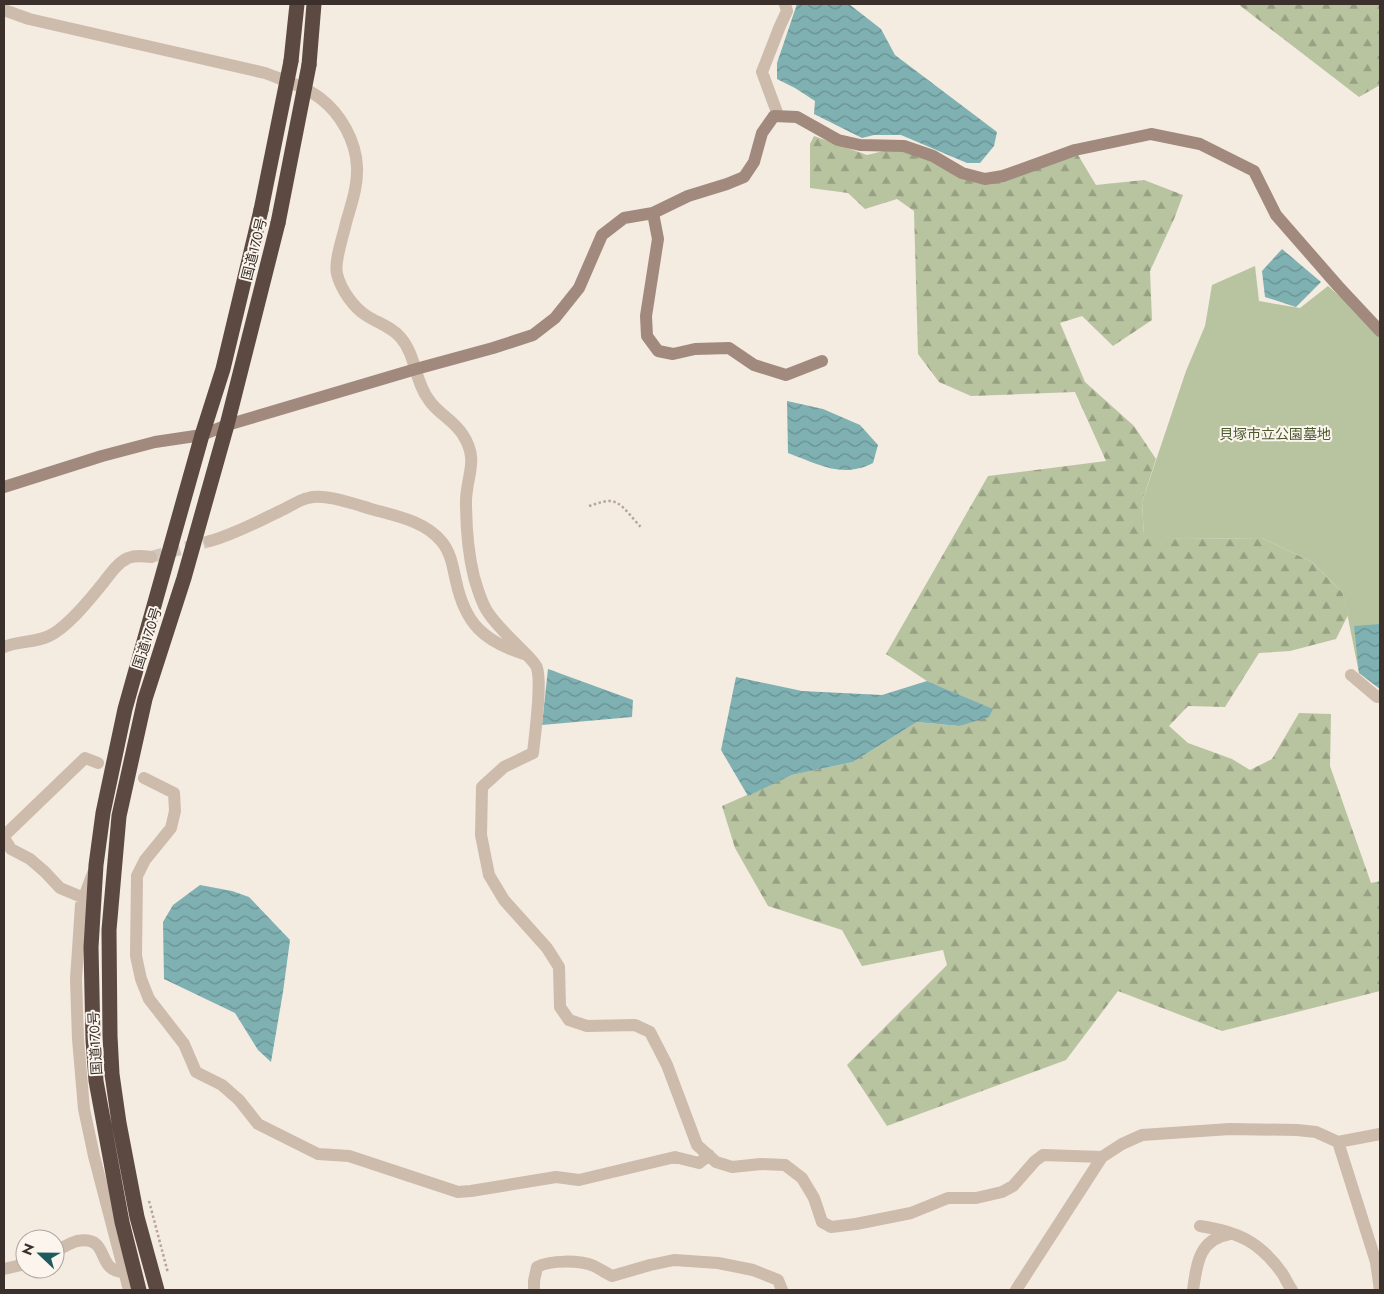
<svg xmlns="http://www.w3.org/2000/svg" width="1384" height="1294" font-family="Jost,'Noto Sans JP',sans-serif">
	<defs>
		<pattern id="forest-firs" width="22" height="20" patternUnits="userSpaceOnUse" patternTransform="scale(1.25)"><rect width="22" height="20" fill="#b8c4a0"/><path d="M5 1l3.5 6h-7zM16 11l3.5 6h-7z" fill="#97a083"/></pattern>
		<pattern id="water-waves" width="16" height="10" patternUnits="userSpaceOnUse" patternTransform="scale(1.25)"><rect width="16" height="10" fill="#7fb0b2"/><path d="M0 5q4-4 8 0t8 0" fill="none" stroke="#699091"/></pattern>
	</defs>
	<rect width="100%" height="100%" fill="#f4ebe1"/>
	<path fill="url(#forest-firs)" d="M1238,4H1380V85L1359,97Z
		M814,136L867,155L904,146L985,179L1075,150L1096,185L1144,180L1183,195L1174,219L1150,271L1152,320L1113,346L1082,316L1060,323L1085,382L1134,426L1156,459L1142,502L1144,535L1183,539L1262,538L1312,562L1343,593L1348,615L1336,639L1290,651L1259,653L1225,707L1188,706L1169,726L1188,743L1232,759L1250,770L1272,759L1299,713L1331,714L1330,766L1371,883L1380,881V991L1222,1031L1118,991L1066,1060L887,1126L847,1065L947,965L943,950L862,966L842,930L768,906L735,848L722,806L792,775L853,762L917,722L959,726L992,709L927,681L886,654L988,476L1106,461L1075,392L971,396L939,382L918,354L914,211L897,199L865,209L848,193L810,188V144Z"/>
	<path fill="#b8c4a0" d="M1255,266L1259,301L1300,308L1328,286L1380,331V686L1359,673L1343,593L1312,562L1262,538L1183,539L1144,536L1142,502L1186,371L1205,326L1212,285Z"/>
	<path fill="url(#water-waves)" d="M797,4H849L881,29L895,55L997,132L994,146L980,163H967L901,135H874L862,138L814,114L815,101L795,88L777,79V63Z
		M1282,249L1321,282L1296,307L1265,297L1262,271Z
		M787,401L823,409L860,425L878,445L873,463C842,479 818,464 788,453Z
		M1380,624V689L1359,673L1354,626Z
		M548,669L633,700L632,717L542,725Z
		M736,677L802,691L882,695L927,681L993,709L989,717L959,726L917,722L853,762L792,775L748,796L721,750Z
		M200,885L232,891L249,897L290,940L283,992L271,1062L258,1050L235,1013L164,979L163,922L173,905Z"/>
	<g fill="none" stroke-linecap="round" stroke-linejoin="round">
		<path stroke="#cfc6bd" stroke-width="12" stroke-dasharray="12 6" stroke-linecap="butt" d="M151,557L210,541"/>
		<path stroke="#b9a596" stroke-width="2.5" stroke-dasharray="2.5 2.5" stroke-linecap="butt" d="M589,506C596,504 603,501 610,501C622,501 632,519 641,527
			M149,1201L168,1273"/>
		<path stroke="#cdbbac" stroke-width="12" d="M4,10L29,19L265,73C283,80 304,86 320,98C341,114 356,141 357,167C358,186 351,205 346,223C343,237 334,261 337,274C341,290 354,308 367,316C378,323 392,327 401,338C416,356 415,382 429,400C437,413 454,420 463,435C479,460 467,474 466,500C466,525 468,553 474,577C477,587 481,602 487,611C494,622 504,632 513,641C519,648 535,661 537,668C542,684 535,734 533,753L504,767L482,787L481,835L489,875L504,900L547,948L559,967L560,1007L569,1020L587,1026L635,1025L650,1032L667,1065L697,1145L716,1162L732,1167L761,1164L785,1165L802,1178L814,1198L822,1222L831,1227L856,1224L911,1213L948,1198H976L1002,1192L1013,1186L1035,1161L1043,1155L1102,1157
			M774,116L778,115L762,72L780,26L787,11L785,4
			M210,541C235,534 257,522 280,511C289,507 299,500 308,498C325,493 354,504 371,509C396,516 425,521 442,542C451,553 453,568 456,581C465,623 483,641 524,654
			M4,647C17,641 34,643 49,636C66,628 86,604 99,588C108,578 115,564 128,558C136,555 143,556 151,557
			M1351,675L1377,697L1380,696
			M144,778L174,793L175,811L171,828L145,860L137,876L136,956L141,979L149,999L184,1044L196,1072L222,1085L239,1100L258,1124L318,1154L349,1156L458,1192L471,1191L556,1177L579,1180L675,1157L699,1163L709,1155
			M4,836L85,758L98,763
			M4,838L11,849L30,859L45,872L60,888L84,898
			M93,873L81,905L76,979L78,1039L84,1109L94,1156L129,1290
			M1338,1142L1376,1262L1380,1290
			M1200,1226C1238,1232 1259,1241 1282,1273C1286,1279 1288,1285 1292,1290
			M55,1251C62,1248 70,1243 77,1241C112,1235 94,1271 124,1272
			M4,1269L25,1264
			M534,1290V1281L537,1267C550,1260 580,1260 594,1266C600,1269 606,1273 612,1276L650,1265L674,1260L718,1263L753,1270L778,1280L782,1290
			M1016,1290L1102,1157L1122,1144L1142,1135L1230,1129L1297,1130L1316,1132L1338,1142L1380,1134
			M1193,1290C1197,1263 1199,1239 1230,1234"/>
		<path stroke="#a18a7d" stroke-width="12" d="M653,213L658,239L646,316L647,336L658,351L673,354L695,349L729,348L754,365L786,375L822,361
			M4,487L102,456L155,442L202,435L227,425L416,369L493,348L533,335L555,318L579,288L602,235L624,218L653,213L688,196L727,184L744,177L754,162L762,133L774,116L797,117L838,140L860,145L904,146L933,156L962,173L985,179L1003,176L1075,150L1151,134L1200,144L1254,171L1276,215L1338,286L1380,331"/>
		<path stroke="#5c4a42" stroke-width="15" d="M291,61L297,4
			M309,65L314,4
			M139,1290L122,1222L96,1081L93,1040L91,947L96,865L103,813L125,709L202,435L223,369L261,210
			M157,1290L137,1217L119,1123L112,1074L110,1036L109,930L119,816L145,699L184,578L227,425L278,223"/>
		<path stroke="#5c4a42" stroke-width="15" d="M261,210L291,61
			M278,223L309,65"/>
	</g>
	<g text-anchor="middle" stroke-width="4" stroke-linejoin="round" paint-order="stroke">
		<g font-size="14" fill="#3b302b" stroke="#fbf5ee">
			<text transform="translate(254 249) rotate(-76)" y="5">国道170号</text>
			<text transform="translate(147 638) rotate(-72)" y="5">国道170号</text>
			<text transform="translate(95 1043) rotate(-93)" y="5">国道170号</text>
		</g>
		<g font-size="14" fill="#4a5a2e" stroke="#fbf5ee">
			<text x="1275" y="439">貝塚市立公園墓地</text>
		</g>
	</g>
	<rect width="1384" height="1294" fill="none" stroke="#3b302b" stroke-width="10"/>
	<g transform="translate(40 1254) rotate(292)"><circle r="24" fill="#fbf5ee" stroke="#aea6a0"/>
	<path d="M0-4L9 19L0 12L-9 19Z" fill="#1f5a5e"/>
	<text y="-8" font-size="14" font-weight="bold" text-anchor="middle" fill="#3b302b">N</text>
	</g>
</svg>
